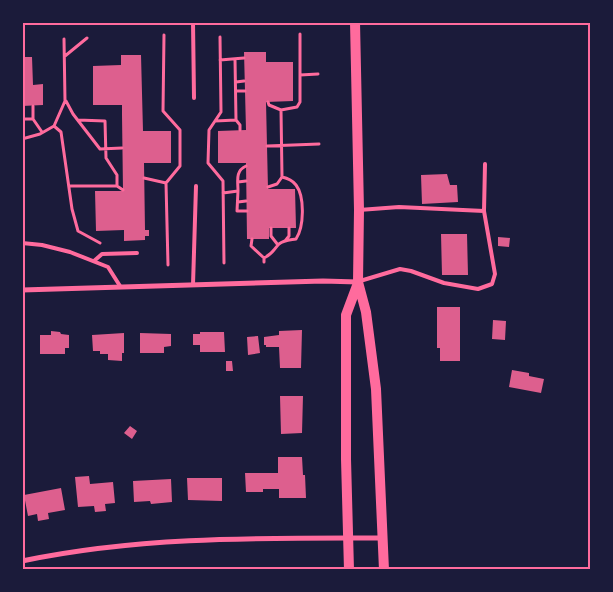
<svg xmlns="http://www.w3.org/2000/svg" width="613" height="592" font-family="Rubik,sans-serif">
	<rect width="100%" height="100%" fill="#1b1b3a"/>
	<path fill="#dd5f8e" d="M244,52H266V62H293V101L266,102L267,146L268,189H295L296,228H269V239H247L246,163H218V131L246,130Z
		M121,55H141L143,131H171V163H144L145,230H149V236H145V240L124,241V230L96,231L95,191H123L122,115V105H93V66L121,65Z
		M22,57H32L33,85L43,84V105L22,106Z
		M447,174L450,185H457L458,202L422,204L421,175Z
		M441,234H467L468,275H442Z
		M498,237L510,238L509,247L498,246Z
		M437,307H460V361H440V348H437Z
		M493,320L506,321L505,340L492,339Z
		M302,330L301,368H280L279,347H266V345H264V337L279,335V331Z
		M51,331L60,332L61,334L69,335V348H65V354H40V335H51Z
		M200,332H224L225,352H200V345H193V334H200Z
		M124,333V353H122V361L108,360V354H100V351H93L92,335Z
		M140,333L171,334V346L164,347V353H140Z
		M258,336L260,353L248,355L247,337Z
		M226,361H232L233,371H226Z
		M512,370L529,373V376L544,379L541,393L509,387Z
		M280,396H303L302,433L281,434Z
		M130,426L137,431L132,439L124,433Z
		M278,457H302L303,475H305L306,498H279V489H263V492H246L245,473H278Z
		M89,476L90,484L113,482L115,503L105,504L106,511L95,512L94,506L78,507L75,477Z
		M187,478H222V501L188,500Z
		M171,479L172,502L151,504L150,501L134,502L133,481Z
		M61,488L65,510L48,513L49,519L38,521L37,514L28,516L24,495Z"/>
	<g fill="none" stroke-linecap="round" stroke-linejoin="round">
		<path stroke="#ff6b9d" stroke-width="3" d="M164,35L163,111L180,130V166L166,183
			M220,37L221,112L209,130L208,163L223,181L224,263
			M64,39L65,101L54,126L61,132L72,209L78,231L100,243
			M65,56L87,38
			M220,60L244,58
			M300,75L318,74
			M236,82L244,81
			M236,91H245
			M66,101L73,114L100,149L122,148
			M33,106V119
			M281,110L297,107L300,102V34
			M22,119H33L42,132
			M78,120L105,121L106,158L117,175V186
			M236,120L240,125V130
			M215,121L236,120L235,59
			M22,139L40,134L54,126
			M267,146L319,144
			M144,178L166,183L168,265
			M238,182L246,181
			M69,186H117L123,190
			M268,187L277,184L282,177
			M238,191L237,211H247
			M223,193L238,191C238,181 235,171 246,166
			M238,202L246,201
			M271,228V236L278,245
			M252,239L251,246L264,258
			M285,241L289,236V228
			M264,262V258C274,253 273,250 279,244C284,240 291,240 296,239C304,227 305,197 296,185C293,181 287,178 282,177L281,110L269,105L268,102"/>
		<path stroke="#ff6b9d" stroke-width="4" d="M193,22L194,98
			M544,22H546
			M359,210L399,207L484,211L485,164
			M22,243L42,245L70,252L108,267L120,286
			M94,261L102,254L137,253
			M360,281L400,269L411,271L444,283L478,289L492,284L495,274L484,211
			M193,285L196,186"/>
		<path stroke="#ff6b9d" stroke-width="5" d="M22,290L323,281L358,282
			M22,561C140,536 263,538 383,538"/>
		<path stroke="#ff6b9d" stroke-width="10" d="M355,22L359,210L358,282L366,312L376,389L384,570
			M349,570L346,459V315L358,283"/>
	</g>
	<rect width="613" height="592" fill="none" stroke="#1b1b3a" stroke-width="48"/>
	<rect x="24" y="24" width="565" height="544" fill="none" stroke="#ff6b9d" stroke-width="2"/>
</svg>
